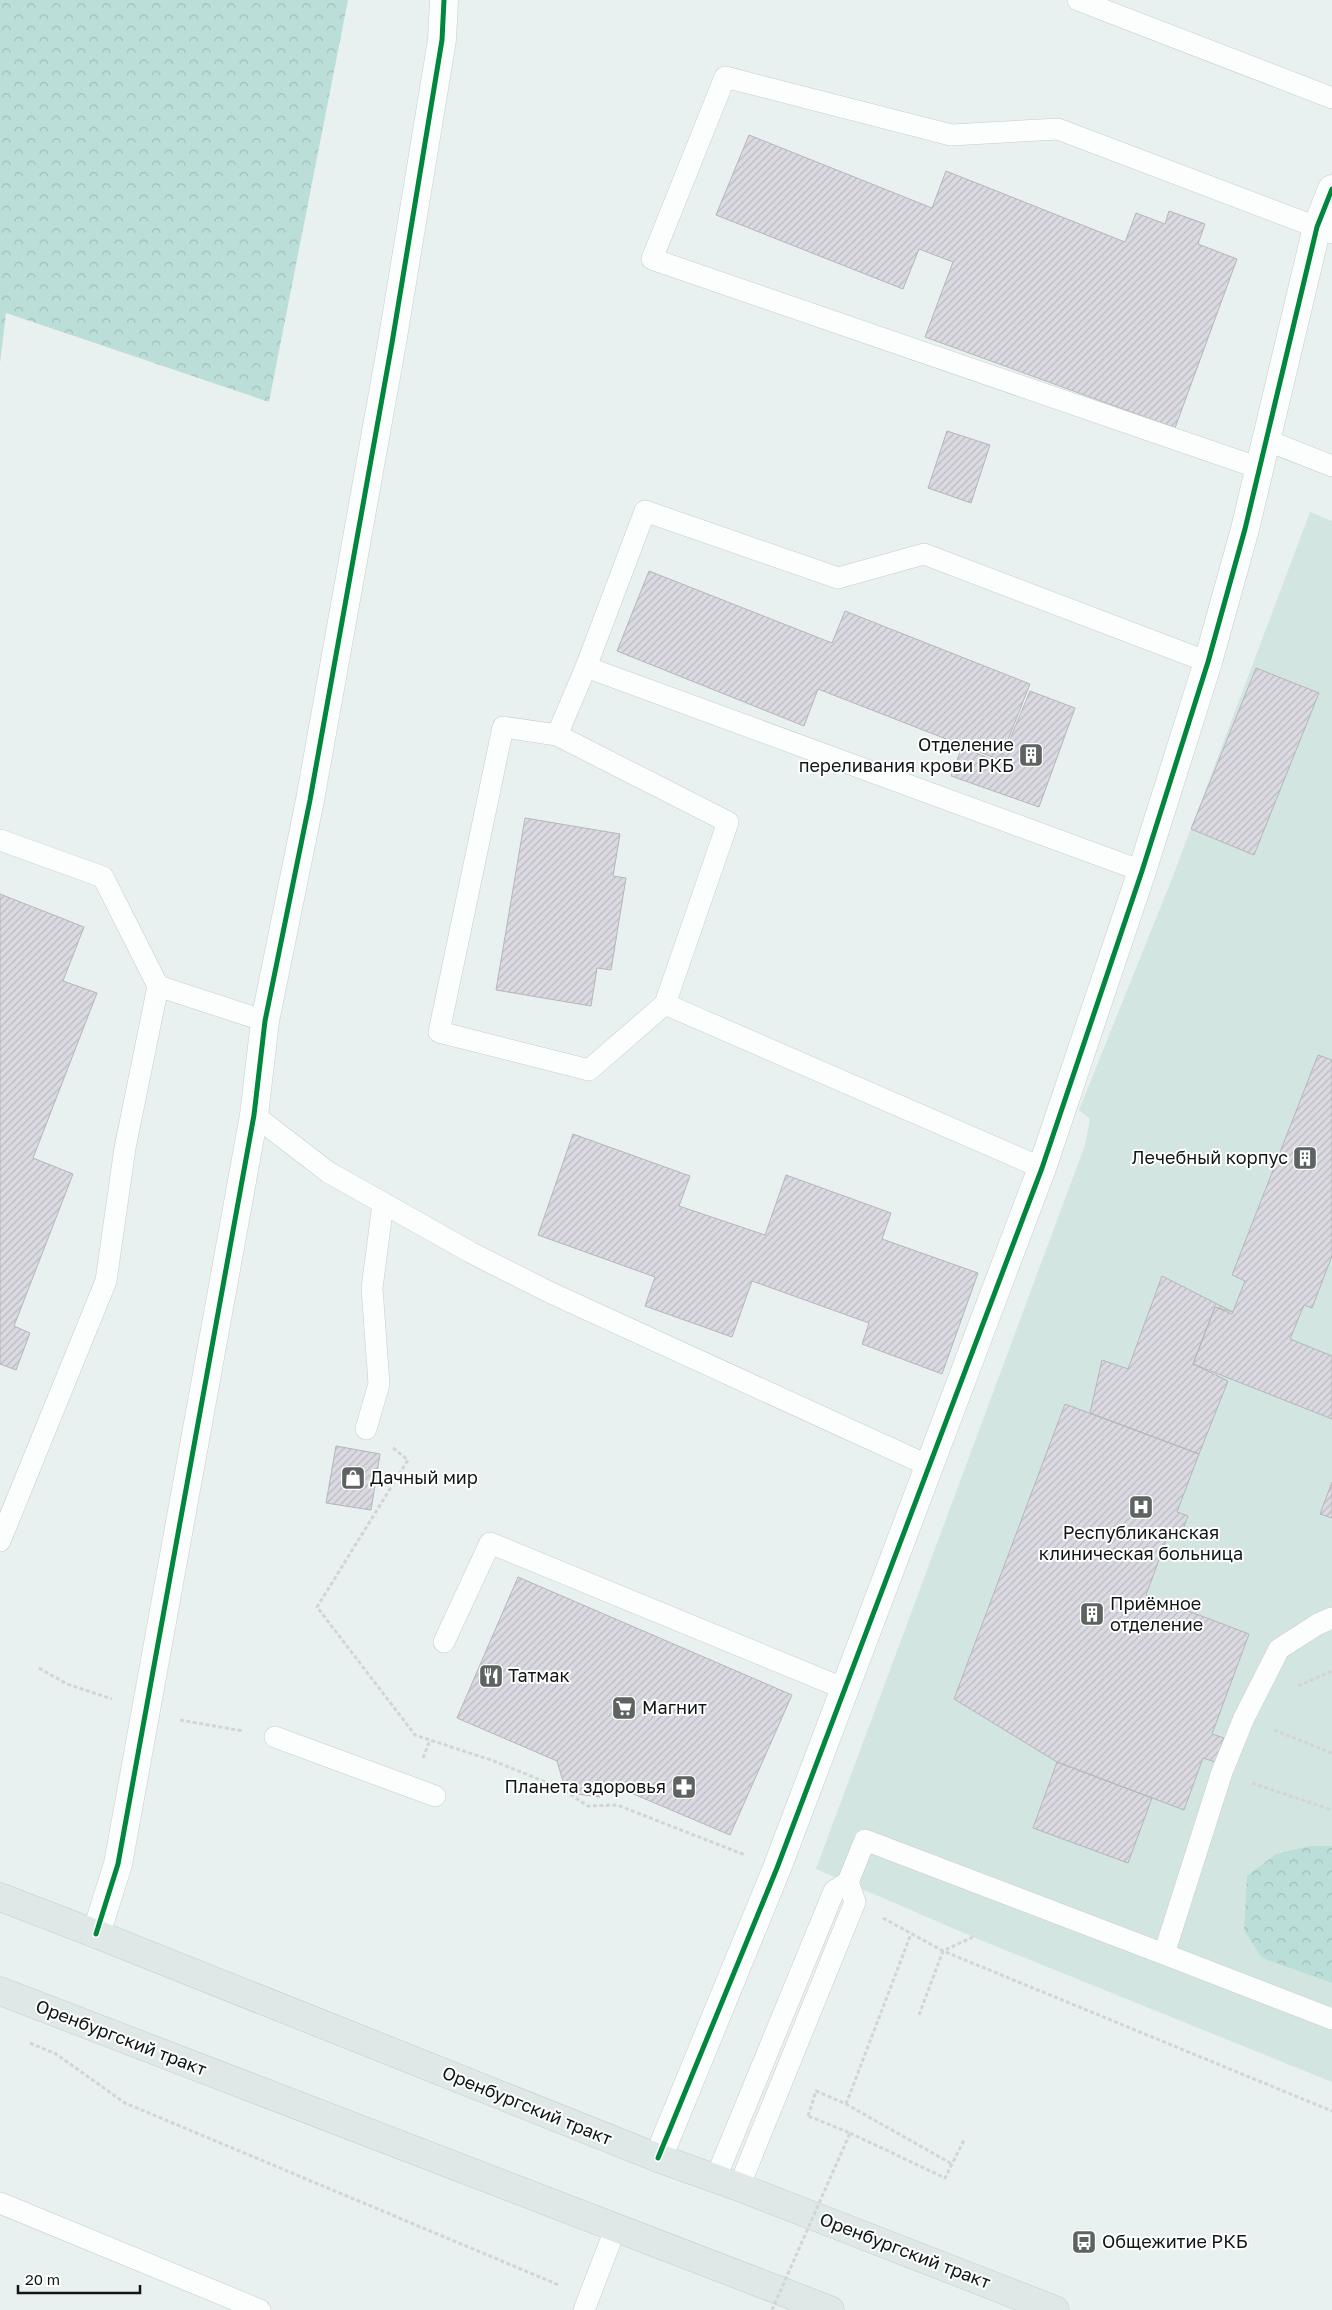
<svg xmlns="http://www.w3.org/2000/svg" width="1332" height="2310" font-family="'Golos Text',sans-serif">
	<defs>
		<pattern id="forest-crowns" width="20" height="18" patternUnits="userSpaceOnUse" patternTransform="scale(1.25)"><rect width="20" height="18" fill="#bbdfd8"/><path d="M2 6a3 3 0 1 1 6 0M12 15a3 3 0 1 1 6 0" fill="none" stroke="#a0bfb8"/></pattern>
		<pattern id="building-hatch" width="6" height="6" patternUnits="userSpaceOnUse" patternTransform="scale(1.25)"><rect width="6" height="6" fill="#dbdae2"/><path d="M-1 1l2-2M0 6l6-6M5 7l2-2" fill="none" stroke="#bbbac1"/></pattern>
	</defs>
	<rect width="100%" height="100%" fill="#e8f1ef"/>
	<path fill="#d3e5e1" d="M1310,512L1332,521V2082L973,1937L816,1869L1085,1145L1090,1119L1079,1110L1173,876Z"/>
	<path fill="url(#forest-crowns)" d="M0,0H348L269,402L6,313L0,363Z
		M1310,1846H1332V1983L1262,1958L1244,1930L1247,1876L1276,1854Z"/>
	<path fill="url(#building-hatch)" stroke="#b4b7b9" d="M749,135L932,208L946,171L1125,242L1136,213L1165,224L1169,211L1205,224L1198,244L1237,259L1175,428L925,337L953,262L919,249L903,289L716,215Z
		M947,431L990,445L971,503L928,488Z
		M649,571L832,643L845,611L1030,684L1000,760L818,689L804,726L617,651Z
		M1256,668L1319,693L1254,855L1191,829Z
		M1030,691L1075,708L1039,807L951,776L962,747L1000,763Z
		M525,818L620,834L613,876L626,878L611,970L597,968L591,1006L496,990Z
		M0,894L84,927L63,981L97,993L33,1158L73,1174L14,1326L30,1333L16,1370L0,1364Z
		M1318,1055L1332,1060V1256L1312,1308L1304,1305L1290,1339L1332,1356V1419L1193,1364L1215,1307L1232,1314L1245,1281L1232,1275Z
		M573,1134L690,1176L679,1206L765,1235L786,1175L891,1213L882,1239L978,1273L942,1374L862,1344L869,1323L752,1281L732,1337L645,1306L655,1277L538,1235Z
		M1162,1276L1233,1312L1215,1307L1193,1364L1228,1381L1199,1454L1090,1413L1102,1360L1128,1369Z
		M1065,1404L1199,1454L1177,1512L1188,1516L1179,1540L1168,1535L1146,1595L1249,1634L1212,1734L1224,1738L1220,1749L1215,1762L1203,1758L1184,1810L1057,1762L954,1699Z
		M336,1446L380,1454L371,1510L326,1503Z
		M1332,1482V1518L1320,1514Z
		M518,1577L792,1695L730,1835L617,1787L599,1797L577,1794L563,1781L557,1761L457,1718Z
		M1057,1762L1152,1798L1128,1863L1033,1828Z"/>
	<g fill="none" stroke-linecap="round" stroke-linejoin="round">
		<defs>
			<path id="service" d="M1078,0L1332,98
				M1266,440L1332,466
				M1259,468L652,259L725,77L951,135L1058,129L1332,233
				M586,667L645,511L838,578L924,554L1208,662
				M503,727L557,735L728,822L665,1004L589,1070L439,1032Z
				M557,735L586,667L1142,871
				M0,840L103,877L158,986L265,1021
				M665,1004L1042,1168
				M254,1115L328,1172L470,1252L549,1292L929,1466
				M366,1429L379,1384L372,1288L383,1204
				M0,1541L106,1281L125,1148L158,986
				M1332,1618L1318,1624L1279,1649L1244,1718L1222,1772L1164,1954L1332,2019
				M444,1642L490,1543L845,1689
				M275,1737L435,1796
				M715,2180L834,1891L848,1882L865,1840L1164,1954
				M739,2187L855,1902L848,1882
				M0,2203L260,2310
				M584,2310L616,2227"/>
			<path id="minor" d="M96,1934L118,1864L254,1115L265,1021L310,800L392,343L442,40L444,0
				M658,2158L777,1868L1042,1168L1142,871L1208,662L1245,529L1317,227L1332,189"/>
			<path id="primary" d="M0,1897L96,1934L658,2158L739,2187L1055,2310
				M0,1991L830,2310"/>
		</defs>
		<use href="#service" stroke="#c6cdcc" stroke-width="22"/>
		<use href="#minor" stroke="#c6cdcc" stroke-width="29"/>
		<use href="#primary" stroke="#c7cccb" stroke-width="29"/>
		<path stroke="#d2d5d4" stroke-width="3" stroke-dasharray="4 2.5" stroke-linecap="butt" d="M393,1448L408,1460L317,1607L415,1735L494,1761L560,1788L588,1806L617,1805L745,1855
			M39,1668L67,1684L112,1699
			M1298,1686L1332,1671
			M180,1720L243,1731
			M1274,1730L1332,1753
			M423,1758L430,1740
			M1252,1783L1332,1810
			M883,1918L943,1951L1332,2111
			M919,2015L943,1951L973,1937
			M30,2043L56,2054L125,2103L559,2285
			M846,2104L911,1934
			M808,2116L816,2091L846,2104L952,2164
			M850,2133L945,2178L964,2140"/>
		<use href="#service" stroke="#fcfdfd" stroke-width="21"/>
		<use href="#minor" stroke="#fcfdfd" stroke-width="28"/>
		<use href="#primary" stroke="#dee8e7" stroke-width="28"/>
		<path stroke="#d2d5d4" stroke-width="3" stroke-dasharray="4 2.5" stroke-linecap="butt" d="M772,2310L850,2133L808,2116"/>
		<defs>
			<path id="cycleway" d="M96,1934L118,1864L254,1115L265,1021L310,800L392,343L442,40L444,0
				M658,2158L777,1868L1042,1168L1142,871L1208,662L1245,529L1317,227L1332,189"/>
		</defs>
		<use href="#cycleway" stroke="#fefefe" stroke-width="8"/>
		<use href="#cycleway" stroke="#00873e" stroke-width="5"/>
	</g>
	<defs>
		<symbol id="building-square" viewBox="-11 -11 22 22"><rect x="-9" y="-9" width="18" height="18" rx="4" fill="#5c6361" stroke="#fefefe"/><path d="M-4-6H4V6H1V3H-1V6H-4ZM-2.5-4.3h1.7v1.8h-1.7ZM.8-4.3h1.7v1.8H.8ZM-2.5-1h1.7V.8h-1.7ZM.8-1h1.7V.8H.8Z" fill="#fff"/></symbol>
		<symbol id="shop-square" viewBox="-11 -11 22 22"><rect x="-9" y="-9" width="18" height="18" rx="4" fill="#5c6361" stroke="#fefefe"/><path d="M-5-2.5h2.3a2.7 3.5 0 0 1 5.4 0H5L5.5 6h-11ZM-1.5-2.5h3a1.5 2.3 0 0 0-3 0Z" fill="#fff"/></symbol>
		<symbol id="hospital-square" viewBox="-11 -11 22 22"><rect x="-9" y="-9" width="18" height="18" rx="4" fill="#5c6361" stroke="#fefefe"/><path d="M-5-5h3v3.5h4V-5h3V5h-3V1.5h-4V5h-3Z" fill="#fff"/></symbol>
		<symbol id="restaurant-square" viewBox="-11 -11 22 22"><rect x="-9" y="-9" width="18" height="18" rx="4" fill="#5c6361" stroke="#fefefe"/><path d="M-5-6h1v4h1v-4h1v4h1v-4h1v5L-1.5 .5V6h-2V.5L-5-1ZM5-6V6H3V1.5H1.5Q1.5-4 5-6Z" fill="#fff"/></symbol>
		<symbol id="supermarket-square" viewBox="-11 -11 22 22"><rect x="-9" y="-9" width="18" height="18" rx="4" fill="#5c6361" stroke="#fefefe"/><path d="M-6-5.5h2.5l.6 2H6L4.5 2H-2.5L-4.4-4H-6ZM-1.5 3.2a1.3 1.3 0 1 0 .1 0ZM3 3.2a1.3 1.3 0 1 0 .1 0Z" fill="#fff"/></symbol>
		<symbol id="pharmacy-square" viewBox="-11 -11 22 22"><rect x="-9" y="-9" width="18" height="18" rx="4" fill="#5c6361" stroke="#fefefe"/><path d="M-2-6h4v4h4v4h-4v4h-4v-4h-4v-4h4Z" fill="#fff"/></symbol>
		<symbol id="bus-square" viewBox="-11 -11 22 22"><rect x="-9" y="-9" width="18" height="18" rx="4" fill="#5c6361" stroke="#fefefe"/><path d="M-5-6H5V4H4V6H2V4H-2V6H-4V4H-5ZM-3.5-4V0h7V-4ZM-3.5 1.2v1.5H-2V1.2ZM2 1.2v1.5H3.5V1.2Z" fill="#fff"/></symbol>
	</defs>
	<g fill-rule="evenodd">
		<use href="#building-square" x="1017" y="741" width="28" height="28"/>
		<use href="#building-square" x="1291" y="1144" width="28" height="28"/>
		<use href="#shop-square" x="339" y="1464" width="28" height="28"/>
		<use href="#hospital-square" x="1127" y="1493" width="28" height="28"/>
		<use href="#building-square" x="1078" y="1600" width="28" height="28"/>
		<use href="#restaurant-square" x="477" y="1662" width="28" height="28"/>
		<use href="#supermarket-square" x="610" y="1694" width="28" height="28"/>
		<use href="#pharmacy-square" x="670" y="1773" width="28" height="28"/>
		<use href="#bus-square" x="1070" y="2228" width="28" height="28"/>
	</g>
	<g text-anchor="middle" stroke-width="4" stroke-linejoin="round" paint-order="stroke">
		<g font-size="18" fill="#101615" stroke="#fefefe" text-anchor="start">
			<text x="1014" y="751" text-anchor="end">Отделение<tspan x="1014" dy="21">переливания крови РКБ</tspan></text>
			<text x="1288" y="1164" text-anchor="end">Лечебный корпус</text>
			<text x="370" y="1484">Дачный мир</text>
			<text x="1141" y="1539" text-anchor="middle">Республиканская<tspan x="1141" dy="21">клиническая больница</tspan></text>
			<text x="1110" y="1610">Приёмное<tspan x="1110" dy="21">отделение</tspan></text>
			<text x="508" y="1682">Татмак</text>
			<text x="642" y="1714">Магнит</text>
			<text x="666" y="1793" text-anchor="end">Планета здоровья</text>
			<text x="1102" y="2248">Общежитие РКБ</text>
		</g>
		<g font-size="18" fill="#101615" stroke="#fefefe">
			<text transform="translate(121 2038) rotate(21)" y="6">Оренбургский тракт</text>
			<text transform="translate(527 2106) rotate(22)" y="6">Оренбургский тракт</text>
			<text transform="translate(905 2251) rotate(21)" y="6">Оренбургский тракт</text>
		</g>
	</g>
	<path d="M18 2285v8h122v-8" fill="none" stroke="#101615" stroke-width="2.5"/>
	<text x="25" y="2285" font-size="15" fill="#101615" stroke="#fefefe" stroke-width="4" paint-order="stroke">20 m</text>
</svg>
